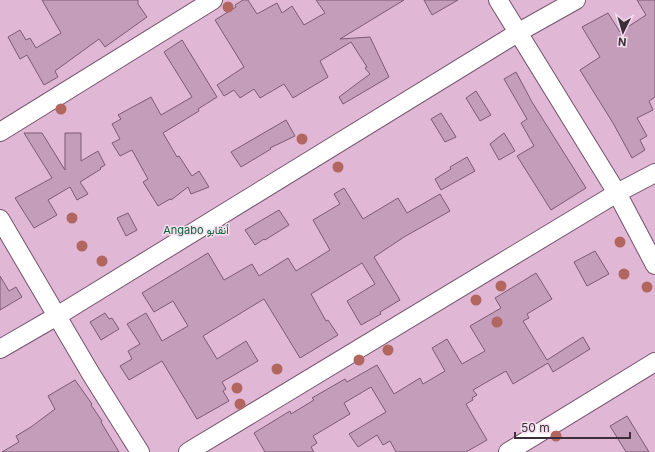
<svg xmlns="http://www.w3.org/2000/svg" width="655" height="452" font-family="Inter,Vazirmatn,sans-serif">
	<rect width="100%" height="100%" fill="#e0b8d5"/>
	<path fill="#c49dba" stroke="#7d5a74" d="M42,0H138V4L147,17L105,47L99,39L55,71L58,77L44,85L27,55L20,59L8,37L20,30L26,40L30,38L36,48L61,33Z
		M243,0H248L257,14L277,3L282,13L292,6L304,25L325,13L316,0H404L340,39L370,37L389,77L343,104L339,97L370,74L365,68L367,67L351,42L320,61L328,77L293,98L284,84L260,98L254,89L240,98L234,90L224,96L217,85L244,67L215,20L236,7L235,5Z
		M424,0H458L432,15Z
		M637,0H655V97L649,101L653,110L637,118L647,136L640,140L645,150L632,158L613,123L580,70L600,57L582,27L608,13L620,32L646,15Z
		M182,40L217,97L198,109L199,111L163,133L177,157L179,156L192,176L199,171L209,187L191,194L188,187L171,200L170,199L158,206L143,182L148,179L132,150L120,156L112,143L120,139L112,124L121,119L118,115L151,97L161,115L192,97L164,52Z
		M516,72L532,102L586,188L551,210L517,156L534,146L521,123L527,119L504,79Z
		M476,91L491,115L480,121L466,98Z
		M441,113L456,137L445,142L431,119Z
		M286,120L295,136L270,148L271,149L241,167L231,152Z
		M24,133H42L65,170V133H81V161L98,151L105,165L100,168L101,169L80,182L88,194L77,200L70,187L48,200L57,215L34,228L15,198L52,178Z
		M504,133L515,151L499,160L490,144Z
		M467,157L475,171L441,190L435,179L451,169L450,167Z
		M344,188L363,219L398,198L407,213L440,194L450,211L404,237L374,257L400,300L380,312L381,314L361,325L347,301L375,284L362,263L311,294L326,321L328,320L338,335L300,358L264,299L203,336L217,359L246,341L258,361L222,382L226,389L223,391L229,401L197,419L162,361L129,380L120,366L132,359L128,351L140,344L127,324L146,313L162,341L188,326L173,301L154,312L142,293L208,253L224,280L252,264L259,276L288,258L296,271L330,250L313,220L340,204L334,194Z
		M279,210L289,225L265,240L264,239L255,245L245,230Z
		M128,213L137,230L126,236L117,218Z
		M595,251L609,274L587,286L574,262Z
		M536,273L552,299L527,314L529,318L523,321L547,360L583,337L590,349L553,372L548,363L513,384L506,371L473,390L477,395L472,398L473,400L466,404L487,440L466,452H396L390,441L383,445L377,435L358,447L349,434L386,412L371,387L344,403L350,414L313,436L317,443L311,447L314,452H265L254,433L290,411L291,414L314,400L312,398L345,379L347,382L377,365L394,394L420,378L423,384L445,371L432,348L447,339L462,364L485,351L470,326L501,308L495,298Z
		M0,276L9,291L16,287L22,297L0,310Z
		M105,313L109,319L112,318L119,329L101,340L90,322Z
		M75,380L92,404L91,405L102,421L101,422L119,452H2L19,442L16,436L31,427L55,409L48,396Z
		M627,416L649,452H626L610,426Z"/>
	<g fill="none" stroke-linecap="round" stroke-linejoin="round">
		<defs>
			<path id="minor" d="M498,0L617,193L655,265
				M0,132L213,0
				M0,219L91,374L140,452
				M0,349L57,316L519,32L576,0
				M188,452L617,193L655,173
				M508,452L655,362"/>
		</defs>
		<use href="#minor" stroke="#75536d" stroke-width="20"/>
		<use href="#minor" stroke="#fff" stroke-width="18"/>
	</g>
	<g fill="#b16660">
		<circle cx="228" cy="7" r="5.5"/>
		<circle cx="61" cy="109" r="5.5"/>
		<circle cx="302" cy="139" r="5.5"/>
		<circle cx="338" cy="167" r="5.5"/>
		<circle cx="72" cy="218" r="5.5"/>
		<circle cx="620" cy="242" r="5.5"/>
		<circle cx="82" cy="246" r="5.5"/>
		<circle cx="102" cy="261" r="5.5"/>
		<circle cx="624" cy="274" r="5.5"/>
		<circle cx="501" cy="286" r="5.5"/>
		<circle cx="647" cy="287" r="5.5"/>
		<circle cx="476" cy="300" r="5.5"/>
		<circle cx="497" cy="322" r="5.5"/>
		<circle cx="388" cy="350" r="5.5"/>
		<circle cx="359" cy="360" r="5.5"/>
		<circle cx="277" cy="369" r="5.5"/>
		<circle cx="237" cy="388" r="5.5"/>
		<circle cx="240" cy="404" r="5.5"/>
		<circle cx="556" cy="436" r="5.5"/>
	</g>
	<g text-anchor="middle" stroke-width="3" stroke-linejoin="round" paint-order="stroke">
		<g font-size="11" fill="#12633b" stroke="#f4dfee">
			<text x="196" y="234">Angabo أنقابو</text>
		</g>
	</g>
	<g transform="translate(623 32) rotate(185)" stroke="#f4dfee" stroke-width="3" paint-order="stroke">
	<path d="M0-3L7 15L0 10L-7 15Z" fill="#3e2e3a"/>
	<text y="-6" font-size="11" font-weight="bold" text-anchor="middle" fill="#3e2e3a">N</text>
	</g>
	<path d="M515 432v6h115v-6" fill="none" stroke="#3e2e3a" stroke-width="2"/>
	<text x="521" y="432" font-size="12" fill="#3e2e3a" stroke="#f4dfee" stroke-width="3" paint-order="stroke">50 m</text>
</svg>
